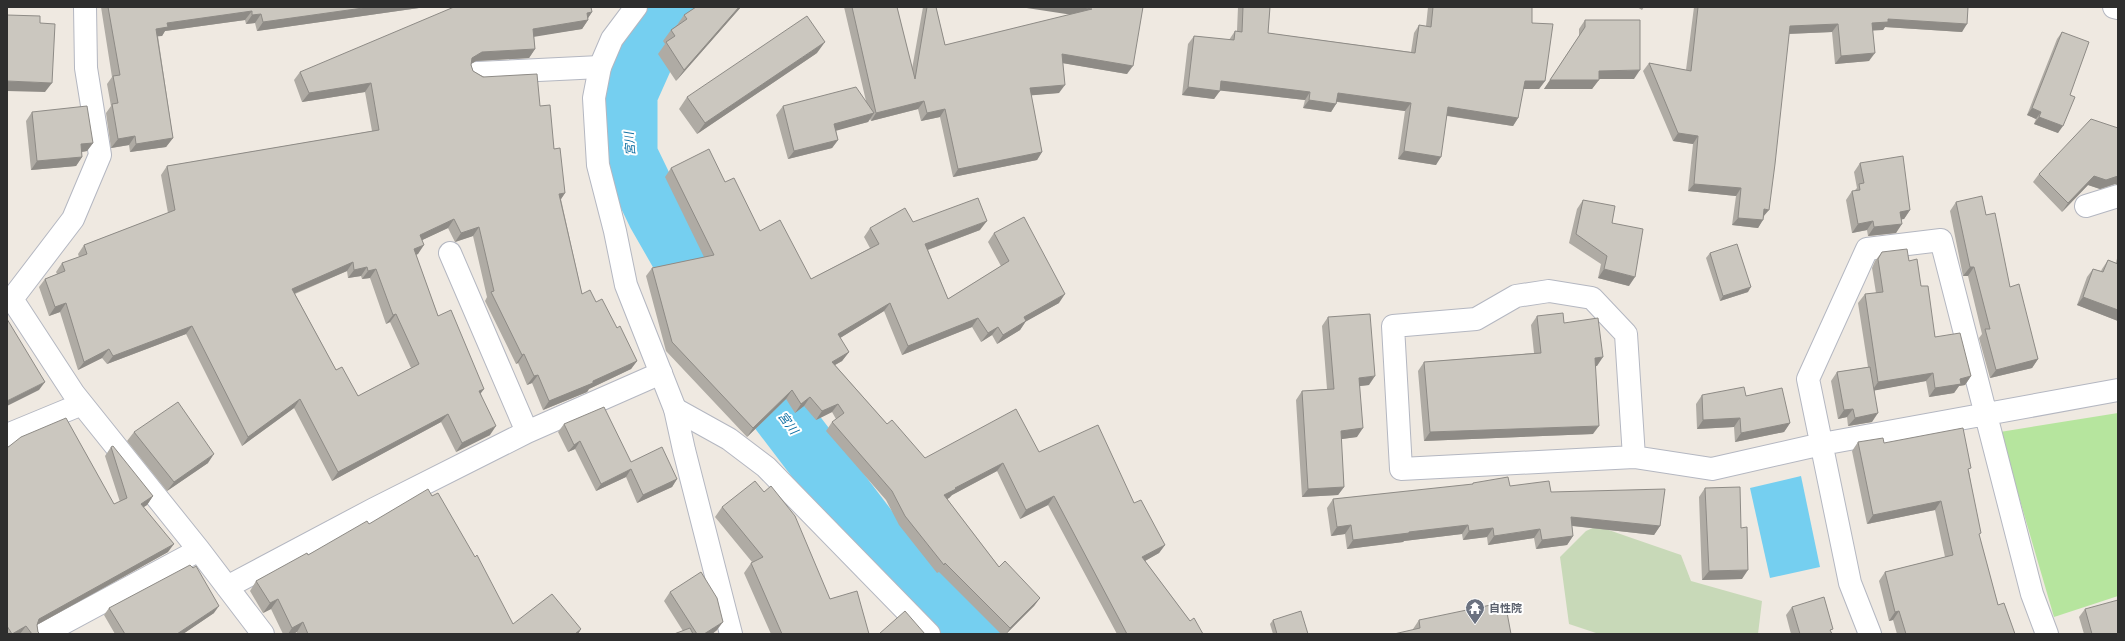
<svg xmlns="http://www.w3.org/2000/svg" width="2125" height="641" font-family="Manrope,'Noto Sans JP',sans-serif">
	<rect width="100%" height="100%" fill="#efe9e1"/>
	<path fill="#b6e59e" d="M2118,413V596L2054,617L2000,432Z"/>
	<path fill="#c8d9b8" d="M1597,526L1681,555L1691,581L1762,601L1758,634H1599L1569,624L1560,557L1586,531Z"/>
	<path fill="#75cff0" d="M1801,476L1820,567L1770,578L1750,488Z"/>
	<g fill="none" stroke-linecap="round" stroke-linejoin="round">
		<path stroke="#75cff0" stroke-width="59" d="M675,7L653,38L628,94V155L656,213L740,360L871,532L975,634"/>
		<defs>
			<path id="minor" d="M85,7L86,68L100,155L73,219L12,299L74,394L199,550L263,634
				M477,73L600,67
				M2086,206L2118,196
				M450,253L527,432
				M1549,291L1592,298L1626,334L1634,457L1401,469L1393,326L1476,319L1516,296Z
				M675,409L729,439L766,467L929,634
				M7,435L82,404
				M1634,457L1712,469L1822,444L2118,390
				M227,587L374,509L527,432L661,373
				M43,634L199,550
				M1870,634L1850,583L1808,379L1867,249L1941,240L2032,594L2047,634"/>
			<path id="tertiary" d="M636,7L612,39L600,67L594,98L598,165L615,231L626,285L675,409L684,450L731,634
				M2114,7L2118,8"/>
		</defs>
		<use href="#minor" stroke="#b4b7c1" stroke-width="24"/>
		<use href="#tertiary" stroke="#b4b7c1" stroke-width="24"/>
		<use href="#minor" stroke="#fff" stroke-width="22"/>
		<use href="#tertiary" stroke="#fff" stroke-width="22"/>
	</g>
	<path fill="#afaba4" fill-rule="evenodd" d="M101,7H426L257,31L255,23L246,24L245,20L165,31L162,36H158L173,138L166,147L130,152L129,145L111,148L106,113L111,106L107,84L112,77Z
		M696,7H741L676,81L658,54L665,44L663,41L671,30L677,25L684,15Z
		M844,7H897L912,69L923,7H936L945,45L1143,7L1127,74L1063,63L1059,93L1031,95L1042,152L1037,160L953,177L940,117L921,121L918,109L871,121L870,119L868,122L836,130L838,140L832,148L788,159L776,115L783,106L866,101Z
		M1238,7H1270L1268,33L1411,52L1414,33L1419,25L1426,26L1428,7H1532V23L1545,81L1539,89H1523L1518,118L1513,126L1447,116L1436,165L1398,159L1405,111L1337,102L1336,104L1331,112L1303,108L1305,100L1220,90L1214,99L1182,95L1188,44L1194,36L1229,40L1235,31H1237Z
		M1637,7H1644L1642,10Z
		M1694,7H1968L1962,32L1885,27L1883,30H1873L1869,61L1835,64L1832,32L1789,34L1764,217L1758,228L1732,225L1736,196L1688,191L1693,144L1673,141L1643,71L1649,63L1686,70Z
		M592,12L588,18V20L582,29L534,36L535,49L529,58L476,61L471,64L473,71L540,106L554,149L565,193L561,199L582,294L596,302L617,328L637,361L631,369L589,389L587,392L543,410L532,383L527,385L518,363L516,364L485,301L487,297L473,236L455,242L448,228L422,240L418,254L416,255L438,316L481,394L490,435L456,452L441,422L332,481L294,408L242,446L186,334L107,364L102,358L78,370L60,312L49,316L39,287L45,279L57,274L56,272L62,263L79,257L78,254L84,245L168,213L161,175L167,166L372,131L365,92L302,102L294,80L300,72ZM347,271L348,278L361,276L362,279L370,278L386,324L390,322L411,368L358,396L336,370L295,294Z
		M1585,20L1634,79H1599L1592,89H1544L1579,36V29Z
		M2062,32L2070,95L2058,133L2034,124L2036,119L2027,115L2057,39Z
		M817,53L697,134L679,109L687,97Z
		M32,112L93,143L87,151L82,152V157L76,166L31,170L26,121Z
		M2118,128V185L2115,184L2100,189L2088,185L2062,212L2033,182L2039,174Z
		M1860,163L1910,210L1904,219H1902L1896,233L1868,236L1867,230L1852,233L1846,200L1852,191H1854L1857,188L1854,172Z
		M671,168L725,182L760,231L811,279L870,248L864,237L870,228L913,222L980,230L928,250L948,299L1001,266L988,242L994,233L1059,303L1026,321L1020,330L997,344L992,335L981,342L972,327L902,355L884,311L840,338L849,352L842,361L835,365L887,424L925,458L1039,452L1134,503L1165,545L1159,553L1145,561L1190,621L1203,634H1117L1048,505L1020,519L997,471L952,495L949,498L947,499L999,567L1040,598L1034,606L1006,634H1001L939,572L937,573L899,525L886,500L826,431L832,422L836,419L832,412L816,420L804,406L795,413L786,399L747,437L666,351L646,276L652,268L704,257L665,177Z
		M1583,200L1612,223L1629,286L1598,278L1601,264L1569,243L1577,209Z
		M1956,202L1986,215L2010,287L2038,359L2032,368L1990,378L1979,338L1982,334L1968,276H1963L1950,211Z
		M1882,252L1909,261L1921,286L1935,337L1971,376L1965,385L1959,386L1954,393L1929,397L1926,381L1875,390L1872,422L1848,426L1847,417L1838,419L1831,381L1837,372L1868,367L1858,303L1865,294L1876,293L1872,268L1875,261Z
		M1710,253L1748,292L1720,301L1706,258Z
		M2118,254V321L2077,305L2087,277L2093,269L2101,271L2102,269L2108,260L2116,263Z
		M1537,316L1564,323L1597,366H1595L1593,434L1424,441L1418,371L1424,362L1534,353L1531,325Z
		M1328,317L1369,385L1359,386L1357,437L1341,439L1344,487L1338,495L1302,497L1296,400L1302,391L1327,389L1322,326Z
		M1702,395L1746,396L1790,423L1784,432L1735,442L1734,427L1697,429L1696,404Z
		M564,424L631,462L677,479L672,487L637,503L626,477L596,491L575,449L568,452L558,432Z
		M134,432L208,463L167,491L127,441Z
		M1858,442L1884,443L1969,471L1979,536L1998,605L2015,634H1897L1893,620L1889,621L1879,581L1885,572L1945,557L1935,510L1867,524L1852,451Z
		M111,447L153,496L147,505L143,507L168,552L37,625L38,632L40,634H7V448L114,504L120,502L105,456Z
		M1473,483L1510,486L1551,492L1660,526L1654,535L1572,526L1573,536L1567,545L1536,549L1534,538L1488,545L1487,537L1463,540L1462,534L1404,541L1403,542L1347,549L1345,534L1331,536L1327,508L1333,499L1472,485Z
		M1705,488L1742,579L1702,580L1699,497Z
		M722,507L830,599L869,634H771L744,573L751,563L752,562L715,517Z
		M369,524L513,624L581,629L578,634H297V632L293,634H283L271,609L263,613L250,591L256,581Z
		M670,592L717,630L712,634H674L683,631L664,601Z
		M1792,607L1831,632L1832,634H1791L1786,615Z
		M109,608L214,613L183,634H115L104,615Z
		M2085,609L2118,634H2084L2079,617Z
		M1273,620L1308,634H1273L1270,624Z
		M1419,620L1511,634L1413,629Z"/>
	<path fill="#8e8b86" d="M370,7H426L257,31L263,22Z
		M739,7H741L676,81L684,70Z
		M1020,7H1080L1092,9L1086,17Z
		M252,11L245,20L165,31L162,36L150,37L156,29L167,23Z
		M592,12L586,21L587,13Z
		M261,14L255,23L246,24L252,15Z
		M1888,19L1967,24L1962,32L1885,27L1883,30L1866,31L1872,23Z
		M588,20L582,29L527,38L533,29Z
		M1838,24L1832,32L1785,34L1790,26Z
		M825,42L817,53L697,134L705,123Z
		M535,49L529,58L476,61L466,67L472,58L482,52Z
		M1875,53L1869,61L1835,64L1841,56Z
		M1062,54L1133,66L1127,74L1056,62Z
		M1640,70L1634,79H1593L1599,71Z
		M1550,80H1599L1592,89H1544Z
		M7,81L52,83L45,92L7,91Z
		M1221,81L1310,92L1305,100L1215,90Z
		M1525,81H1545L1539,89H1519Z
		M371,83L365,92L302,102L309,93Z
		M1065,85L1059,93L1024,96L1030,88Z
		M1188,87L1220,91L1214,99L1182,95Z
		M1338,93L1411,103L1405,111L1332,101Z
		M1309,100L1336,104L1331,112L1303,108Z
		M924,101L918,109L871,121L876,113Z
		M1448,107L1518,118L1513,126L1443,115Z
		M2032,108L2041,112L2036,119L2027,115Z
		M945,109L940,117L921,121L927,113Z
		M874,113L868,122L828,133L834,124Z
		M2039,117L2063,126L2058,133L2034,124Z
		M1678,133L1698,136L1693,144L1673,141Z
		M135,136L129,145L111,148L118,139Z
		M173,138L166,147L130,152L136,144Z
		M838,140L832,148L788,159L794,151Z
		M93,143L87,151L75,153L81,144Z
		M1404,151L1441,157L1436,165L1398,159Z
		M1042,152L1037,160L953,177L958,169Z
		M82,157L76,166L31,170L37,161Z
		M2094,176H2118V185L2115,184L2100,189L2088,185L2062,212L2068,203Z
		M1694,184L1741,188L1736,196L1688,191Z
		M565,193L559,202V194Z
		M1764,209L1769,210L1763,217Z
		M1910,210L1904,219L1894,221L1900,212Z
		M1738,218L1763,220L1758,228L1732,225Z
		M454,219L448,228L414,244L420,235Z
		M987,221L980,230L919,253L925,244Z
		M1873,221L1867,230L1852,233L1858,224Z
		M1902,224L1896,233L1868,236L1874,227Z
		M479,227L473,236L455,242L461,233Z
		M424,245L418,254L408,257L414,249Z
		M353,262L347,271L286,297L292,289Z
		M367,267L361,276L348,278L354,270Z
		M1970,267H1974L1968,276H1963Z
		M376,269L370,278L362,279L368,271Z
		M1604,269L1635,277L1629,286L1598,278Z
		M1751,287L1748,292L1720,301L1723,296Z
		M1065,294L1059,303L1018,326L1024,317Z
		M2083,297L2118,310V321L2077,305Z
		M66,303L60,312L49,316L55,307Z
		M890,303L884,311L832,343L838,334Z
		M396,314L390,322L386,324L393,315Z
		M978,318L972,327L902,355L908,346Z
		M1026,321L1020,330L997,344L1003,335Z
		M192,326L186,334L107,364L113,356Z
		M998,327L992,335L981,342L988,333Z
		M109,349L102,358L78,370L84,362Z
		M849,352L842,361L826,370L832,362Z
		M524,354L518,363L516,364L522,355Z
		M1603,357L1597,366L1589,367L1595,358Z
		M2038,359L2032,368L1990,378L1996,370Z
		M637,361L631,369L589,389L587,392L543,410L549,401Z
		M1933,373L1926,381L1872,391L1878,382Z
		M538,375L532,383L527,385L534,376Z
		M1375,376L1369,385L1352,387L1359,378Z
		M1971,376L1965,385L1959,386L1954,393L1929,397L1935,388L1960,379Z
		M45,382L39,390L7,406V401Z
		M484,389L478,397L479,391Z
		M792,390L786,399L747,437L753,428Z
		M810,397L804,406L795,413L801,404Z
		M300,399L294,408L242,446L248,437Z
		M838,404L832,412L816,420L822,411Z
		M1853,409L1847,417L1838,419L1844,410Z
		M1878,413L1872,422L1848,426L1855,418Z
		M448,414L441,422L332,481L338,472Z
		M1740,418L1734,427L1697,429L1703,420Z
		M1790,423L1784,432L1735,442L1741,433Z
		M496,426L490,435L456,452L462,443Z
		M1599,426L1593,434L1424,441L1430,432Z
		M1363,428L1357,437L1335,440L1341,431Z
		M580,441L575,449L568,452L574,445Z
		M214,454L208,463L167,491L174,482Z
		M1003,463L997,471L952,495L949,498L938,504L944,495L955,488Z
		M631,469L626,477L596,491L601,484Z
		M677,479L672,487L637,503L643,495Z
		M1344,487L1338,495L1302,497L1308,489Z
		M153,496L147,505L135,513L141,504Z
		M1054,496L1048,505L1020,519L1026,510Z
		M1941,501L1935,510L1867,524L1873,515Z
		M1571,517L1660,526L1654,535L1565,525Z
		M1351,525L1345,534L1331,536L1337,527Z
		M1468,525L1462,534L1404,541L1403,542L1347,549L1353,540L1409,532Z
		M1493,528L1487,537L1463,540L1469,531Z
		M1540,529L1534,538L1488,545L1494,536Z
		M1573,536L1567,545L1536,549L1542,540Z
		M174,544L168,552L33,627L39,619Z
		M1165,545L1159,553L1136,566L1142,557Z
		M1748,570L1742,579L1702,580L1709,571Z
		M1040,598L1034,606L1006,634L1010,628Z
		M278,599L271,609L263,613L270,603Z
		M219,606L214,613L183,634H177Z
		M1899,611L1893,620L1889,621L1895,612Z
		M303,622L297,632L293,634H288L292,628Z
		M723,622L717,630L712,634H704Z
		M26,626L20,634H12Z
		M581,629L578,634H575Z"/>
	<path fill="#cbc7bf" stroke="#8e8b86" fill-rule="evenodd" d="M108,7H370L263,22L261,14L252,15V11L167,23L168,27L156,29L173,138L136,144L135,136L118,139L112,104L118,103L113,76L120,75Z
		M454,7H591L592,12L587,13L588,20L533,29L535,49L482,52L472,58L471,65L473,71L483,77L537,74L540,106L550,105L554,149L560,148L565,193L559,194L582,294L590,290L596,302L602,299L617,328L620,326L637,361L593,381V383L549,401L538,375L534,376L524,354L522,355L491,292L494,291L479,227L461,233L454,219L420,235L424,245L414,249L438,316L451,310L484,389L479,391L496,426L462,443L448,414L338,472L300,399L248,437L192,326L113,356L109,349L84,362L66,303L55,307L45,279L65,271L62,263L87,254L84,245L175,210L167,166L379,130L371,83L309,93L300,72ZM353,262L354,270L367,267L368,271L376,269L393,315L396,314L419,364L358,396L342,367L336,370L292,289Z
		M696,7H739L684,70L666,42L675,36L671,30L687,19L684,15Z
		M852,7H897L915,79L927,7H936L945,45L1092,9L1080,7H1143L1133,66L1062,54L1065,85L1030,88L1042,152L958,169L945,109L927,113L924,101L876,113Z
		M1243,7H1270L1268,33L1415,53L1419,25L1431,27L1433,7H1532V23L1553,24L1545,81H1525L1518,118L1448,107L1441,157L1404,151L1411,103L1338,93L1336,104L1309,100L1310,92L1221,81L1220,91L1188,87L1194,36L1234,40L1235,31L1242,32Z
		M1698,7H1968L1967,24L1888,19V22L1872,23L1875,53L1841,56L1838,24L1790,26L1775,164L1769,210L1764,209L1763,220L1738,218L1741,188L1694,184L1698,136L1678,133L1649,63L1691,71Z
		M7,15L40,16V23L55,24L52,83L7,81Z
		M807,16L825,42L705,123L687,97Z
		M1585,20H1640V70L1599,71V80H1550L1585,27Z
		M2062,32L2089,42L2070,95L2075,97L2063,126L2039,117L2041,112L2032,108Z
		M856,87L874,113L834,124L838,140L794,151L783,106Z
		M87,106L93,143L81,144L82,157L37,161L32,112Z
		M2091,119L2118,128V176L2106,180L2094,176L2068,203L2039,174Z
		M709,149L725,182L734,178L760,231L780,220L811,279L879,244L870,228L905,208L913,222L978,198L987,221L925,244L948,299L1009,261L994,233L1024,217L1065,294L1024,317L1026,321L1003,335L998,327L988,333L978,318L908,346L890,303L838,334L849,352L832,362L887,424L892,420L925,458L1016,409L1039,452L1098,425L1134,503L1141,500L1165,545L1142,557L1190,621L1194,618L1203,634H1127L1054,496L1026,510L1003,463L955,488L956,489L944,495L999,567L1005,561L1040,598L1010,628L945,563L944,565L905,516L892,491L832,422L844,413L838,404L822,411L810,397L801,404L792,390L753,428L672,342L652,268L714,255L671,168Z
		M1903,156L1910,210L1900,212L1902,224L1874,227L1873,221L1858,224L1852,191L1860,190L1859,184L1864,183L1860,163Z
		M1982,196L1986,215L1995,213L2010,287L2019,284L2038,359L1996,370L1985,329H1990L1974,267H1970L1956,202Z
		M1583,200L1615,206L1612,223L1643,229L1635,277L1604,269L1607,256L1576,234Z
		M1737,244L1751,287L1723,296L1710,253Z
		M1907,249L1909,261L1917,259L1921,286H1928L1935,337L1960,333L1971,376L1960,379L1961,384L1935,388L1933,373L1878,382L1865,294L1883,292L1878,259L1882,252Z
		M2108,260L2118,264V310L2083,297L2093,269L2103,272Z
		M1563,313L1564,323L1598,318L1603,357L1595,358L1599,426L1430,432L1424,362L1541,353L1537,316Z
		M1370,314L1375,376L1359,378L1363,428L1341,431L1344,487L1308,489L1302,391L1334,389L1328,317Z
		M7,319L45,382L7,401Z
		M1870,367L1878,413L1855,418L1853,409L1844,410L1837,372Z
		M1744,387L1746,396L1782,388L1790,423L1741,433L1740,418L1703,420L1702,395Z
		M178,402L214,454L174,482L134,432Z
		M604,407L631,462L662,447L677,479L643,495L631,469L601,484L580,441L574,445L564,424Z
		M66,418L114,504L127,498L111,447L113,446L153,496L141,504L174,544L39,619L37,625L38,632L40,634H32L26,626L12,634L7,626V448L21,437Z
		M1963,428L1971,468L1968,469L1981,533L1979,534L1998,605L2004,603L2015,634H1906L1899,611L1895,612L1885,572L1953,555L1941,501L1873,515L1858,442L1883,438L1884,443Z
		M1508,477L1510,486L1549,481L1551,492L1665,489L1660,526L1571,517L1573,536L1542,540L1540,529L1494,536L1493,528L1469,531L1468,525L1409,532V533L1353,540L1351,525L1337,527L1333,499L1473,484V483Z
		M755,481L764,492L771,486L795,516L830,599L857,591L869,634H782L751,563L763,557L722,507Z
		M1740,487L1741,528L1747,527L1748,570L1709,571L1705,488Z
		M428,489L432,496L438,493L475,557L477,555L513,624L552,594L581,629L575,634H308L303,622L292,628L278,599L270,603L256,581L307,553L308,555L367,521L369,524Z
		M190,565L193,568L196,566L219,606L177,634H125L109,608Z
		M701,572L717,598L723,622L704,634H697L670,592Z
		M1824,597L1833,629L1830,630L1832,634H1800L1792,607Z
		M2118,600V634H2092L2085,609Z
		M1505,602L1511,634H1394L1420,628L1419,620Z
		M905,611L925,634H879Z
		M1301,611L1308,634H1277L1273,620Z
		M690,628L693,634H674Z"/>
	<defs>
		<symbol id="temple-pin" viewBox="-11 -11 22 30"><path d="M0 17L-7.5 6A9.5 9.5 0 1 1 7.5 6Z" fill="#6b7280" stroke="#fff"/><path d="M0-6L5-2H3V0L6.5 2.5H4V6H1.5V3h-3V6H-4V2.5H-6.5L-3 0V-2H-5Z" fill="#fff"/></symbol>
	</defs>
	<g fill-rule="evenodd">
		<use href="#temple-pin" x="1464" y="597" width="22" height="30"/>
	</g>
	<g text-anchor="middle" stroke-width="4" stroke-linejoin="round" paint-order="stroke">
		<g font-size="11" font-weight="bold" fill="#5b616d" stroke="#fff" text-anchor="start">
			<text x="1489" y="612">自性院</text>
		</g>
		<g font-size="12" font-style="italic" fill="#0d6fa3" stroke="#fff">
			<text transform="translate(630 144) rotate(-95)" y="4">宮川</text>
			<text transform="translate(788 423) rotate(53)" y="4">宮川</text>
		</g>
	</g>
	<rect width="2125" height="641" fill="none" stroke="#2e2e2e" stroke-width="16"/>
</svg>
